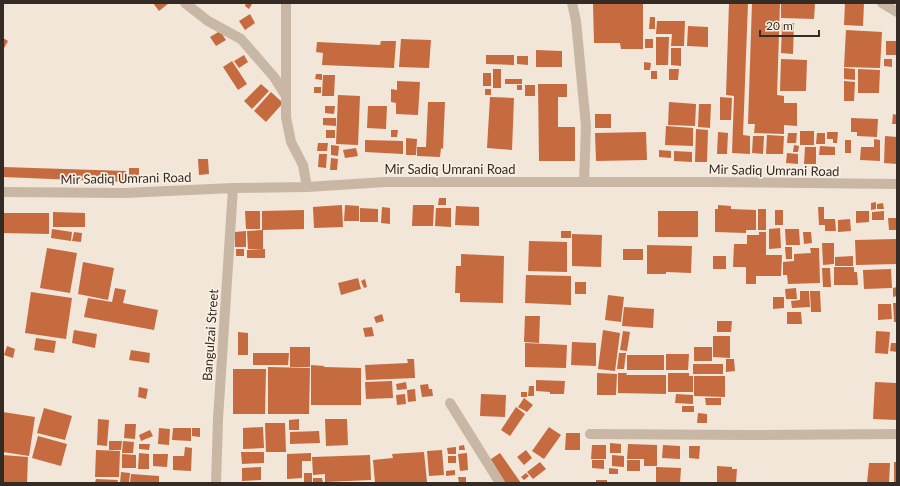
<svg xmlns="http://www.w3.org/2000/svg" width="900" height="486" font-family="Lato,sans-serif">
	<rect width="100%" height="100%" fill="#f1e6d7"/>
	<path fill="#c66a40" d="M153,3H169L159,11Z
		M246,3L252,4L249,9L245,6Z
		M593,3H643V49H621L620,43H594Z
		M729,3H748L743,135L750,136V154L732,153L734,96L726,95Z
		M752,3H780L777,95L784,96V103H797V126L784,125V134L754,133L755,124H748Z
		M781,3H815L814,19L781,18Z
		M845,3H864L863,26L844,25Z
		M250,14L255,23L245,30L239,21Z
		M650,17H655V29H649Z
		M657,21H685L684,46H671L672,34H656Z
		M782,23H794L793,54L781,53Z
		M688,26L708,27V47L687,46Z
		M846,30L882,32L880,68L844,67Z
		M220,31L226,40L216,46L210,37Z
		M656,37H669L668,65H656Z
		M3,38L8,41L3,50Z
		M401,39L431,40L429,68L399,67Z
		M645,39H653V48H645Z
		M381,41H396L394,68L322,65L323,53L316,52L317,42L380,45Z
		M886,41H897L896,55H886Z
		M671,48H681V66L671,65Z
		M536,50L562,51V67H536Z
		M244,55L248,62L239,68L234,61Z
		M486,55H514V65L486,64Z
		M517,56H528V65L517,64Z
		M781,59L807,60L806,91H780Z
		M884,59H892V67L884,66Z
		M232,61L247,84L238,90L223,67Z
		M644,62L651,63L650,70H644Z
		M844,68L855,69V80L844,79Z
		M493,69H501V88H493Z
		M669,69H679L678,80H669Z
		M858,69L880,70L879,93H858Z
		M651,71H657V79H651Z
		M483,73H491V86H483Z
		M316,74H322V80L315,79Z
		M323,75H335L334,96H322Z
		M505,79H522V84H505Z
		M397,81L420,82L418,115L396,114V103L391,102V89L397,90Z
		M844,81L855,82L854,101H844Z
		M261,84L269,91L252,109L244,101Z
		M538,84H567V97H558V127H575V161H539Z
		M517,85H522V90H517Z
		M525,85H535V96H525Z
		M314,87H321V93H314Z
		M485,89H491V95H485Z
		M271,92L283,103L266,122L254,111Z
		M338,95L360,96L358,145L336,144Z
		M490,97L514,98L512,150L487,148Z
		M720,97L732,98L731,120H720Z
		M428,102H445L443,149L441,148L440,157L417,156V147H426Z
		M669,102L696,104L695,126L668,125Z
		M699,104H711L710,128L698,127Z
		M325,106H335L334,114L325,113Z
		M368,106H387L386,129L367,128Z
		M595,114H611V128H595Z
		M893,114L897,115V124H892Z
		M323,118H336V126L323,125Z
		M851,118L878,119L877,137L857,136V132H851Z
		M666,126L693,128V146L665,145Z
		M696,129L708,130L707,162H695Z
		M326,130H335V138H326Z
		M391,130H398L397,137H391Z
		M800,131H814V145H800Z
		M646,132L647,160L596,161L595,133Z
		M718,132L728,133L727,154H717Z
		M827,132H838L837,143H833V139H827Z
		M788,133H797L796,143H787Z
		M817,133H825V144H816Z
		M767,135L784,136L783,154H766Z
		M753,136H764L763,154L752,153Z
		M885,136L897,137V164L884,163Z
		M406,138L417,139L416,155H406Z
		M874,139L880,140V161L860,160L861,147H874Z
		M365,140L403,141V154L365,152Z
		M845,140H851V153H845Z
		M318,143H328L327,151H317Z
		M331,145L339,146L338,156L331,155Z
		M794,145L799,146L798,152H793Z
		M820,146L835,147V155H819Z
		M805,147H816V164H804Z
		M356,148L358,156L345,158L343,150Z
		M659,150L671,151V158L659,157Z
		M674,151L692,152V162L674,161Z
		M787,153L798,154V164L786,163Z
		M319,154H327L326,168L318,167Z
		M331,158L338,159L337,170H330Z
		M198,159H208L209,174L199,175Z
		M3,167L126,171L125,182L3,177Z
		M129,168H139V179L129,178Z
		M439,198H446V205H438Z
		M876,202V209L871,210V203Z
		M883,203L884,209H877V204Z
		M342,205L343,227L314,228L313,207Z
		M345,205L359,206V221H344Z
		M413,205H434L433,226H412Z
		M718,205L731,206V209L756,210V230H746V233L715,232V209H718Z
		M456,206L479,207V226L455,225Z
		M382,207L390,208V224L381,223Z
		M818,207H824V219H835L836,231H825V225H819Z
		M360,208L378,209V222H360Z
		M436,208H451V227L435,226Z
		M758,209H766V230H758Z
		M304,210V229L262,230V211Z
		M775,210H783V225H775Z
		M245,211H260V229H246Z
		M658,211H698V237H658Z
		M856,211H869V222L856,223Z
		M884,211V220H872V212Z
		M53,212L85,213V227H53Z
		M3,213H49V234L3,233Z
		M888,218H897V230H889Z
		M850,219L851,231L838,232V220Z
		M780,228L781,248L769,249V229Z
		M52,229L72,232L71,241L51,238Z
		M785,229H799L800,245H786Z
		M263,230V249H248L247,231Z
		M246,231V247H235V232Z
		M561,231H571V238H561Z
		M74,232L82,233L81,242L72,241Z
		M759,232H766V255H782L781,276H756V284H746V267H733L734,244H747V235H759Z
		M803,232H811L812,243L804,244Z
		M572,234L602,235L601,267L572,266Z
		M896,239L897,264L856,265L855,240Z
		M529,241L567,242V272L528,271Z
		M822,243H834V264L823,265Z
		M647,245L692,246L691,273L666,272V274H647Z
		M785,247H792V259H786Z
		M47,248L77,253L70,293L40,288Z
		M810,248H819L820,283L788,284L787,275H783V262L794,261V254L811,253Z
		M236,249H244V256H236Z
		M265,249V258H247V250Z
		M623,249H643V260H623Z
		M461,254L504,256L503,303L460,302V293H455L456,266H461Z
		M713,256H726V269H713Z
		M853,256V266H835V257Z
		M83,262L114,268L108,300L78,294Z
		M834,267H854V272H857L858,285H834Z
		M822,268H830L831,287H823Z
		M891,269L892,288L864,289L863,270Z
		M526,275L571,276V305L525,303Z
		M358,278L361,289L341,295L338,283Z
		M365,279L367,287L364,288L361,281Z
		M575,282H586V294H575Z
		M897,287V296L893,297V288Z
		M115,288L126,290L123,303L158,310L154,330L84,317L88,298L112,302Z
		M796,288L797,299H786L785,289Z
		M800,291H809L810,307L792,308L791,301L800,300Z
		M810,291H820L821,312H811Z
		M31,292L72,298L66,339L25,333Z
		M608,295L624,297L621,322L605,320Z
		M773,297H784V308L773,309Z
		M893,303H897V322H894Z
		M878,304H891L892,319L878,320Z
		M624,307L654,309L653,328L622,326Z
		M787,312H801L802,324H787Z
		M382,314L384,321L376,323L374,317Z
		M525,316H540L539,343L524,342Z
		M717,321H732L731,332H717Z
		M372,327L374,336L365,337L363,328Z
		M74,330L97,334L95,348L72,343Z
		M603,330L620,333L615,371L598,369Z
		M623,331L630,332L627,351L620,350Z
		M876,331L890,332L888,354L875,353Z
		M238,332L248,333V355H238Z
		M713,336H730V358L713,357Z
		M36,338L56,341L54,353L34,350Z
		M572,342L596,343V366L571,365Z
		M525,343L567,345L566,368L525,367Z
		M891,343H897V352L890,351Z
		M7,346L15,349L13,358L4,355Z
		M290,347H310V367H290Z
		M694,347H712V361H694Z
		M131,350L150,353L149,363L129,360Z
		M253,353H289L288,365H253Z
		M619,353H626L624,369H617Z
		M666,354H689L688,370H666Z
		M627,355H664V370H627Z
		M407,359H414L415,378L366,380L365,365L408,363Z
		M726,359H734L735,371L726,372Z
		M693,364H723V374H693Z
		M311,365L324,366V367L361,368V405H311Z
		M268,367L310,368L309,414H268Z
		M233,369H266L265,414H233Z
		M597,373L617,374L616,395H597Z
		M618,373H627L626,375H666V394L618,393Z
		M668,373H689V376H693V392H668Z
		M694,376H725V397L694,396Z
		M536,380L565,381L564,394H550V392L536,391Z
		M392,381L393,398L366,399L365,382Z
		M406,382L407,389L397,390L396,384Z
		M875,382L897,383V420L873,419Z
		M428,384L429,389H432L433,396L422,397L420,385Z
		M529,386H534V396H528Z
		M139,387L148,389L146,399L138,397Z
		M415,389L416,401L408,402L407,390Z
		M521,392H527V397H521Z
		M405,394L406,404L397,405L396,395Z
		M481,394L506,395L505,417L480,416Z
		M676,394L693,395V404L675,403Z
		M524,398L533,405L527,412L518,407Z
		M705,398H721V405H706Z
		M682,406H694V412H682Z
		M516,407L525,414L510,436L501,430Z
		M44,408L72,416L65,440L37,433Z
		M3,412L35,417L29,456L3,452Z
		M698,413L707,414V423H697Z
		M98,419L109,420L107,446L97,445Z
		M299,419V430H289V420Z
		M325,419H347L348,445L326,446Z
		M265,423H285L286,452H266Z
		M125,424H136L135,439L124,438Z
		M263,427L264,448L243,449V428Z
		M549,427L561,435L544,459L532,451Z
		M159,428L170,429L169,445L158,444Z
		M173,428H191V441L172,440Z
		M192,428H200V437L192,436Z
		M150,430L153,436L141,441L139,435Z
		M319,431L320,443L290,444V432Z
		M566,433H580V450H565Z
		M38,436L67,444L61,466L32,458Z
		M109,441H122L121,450H109Z
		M123,441L134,442L133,453H122Z
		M610,443L621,444V453H610Z
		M139,444H150L149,450L139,449Z
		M628,444L657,445V466H644V459H627Z
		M464,445L465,450H459V446Z
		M592,445H606V459H591Z
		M663,445L680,446V459L662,458Z
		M689,446H700L699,459L689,458Z
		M185,447L192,448L191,471L173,470V456H184Z
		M456,447V454H448L447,448Z
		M96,450L120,451L119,477H95Z
		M442,450L444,475L429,476L427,451Z
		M526,450L532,458L524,465L517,457Z
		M241,452H264V463L242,464Z
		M424,452L427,482L375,483L373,460L393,458L392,454Z
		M139,453L149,454V469H138Z
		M311,453V461H302V478L287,479V454Z
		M467,453L468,470L460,471L458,454Z
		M500,453L521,483H502L488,461Z
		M122,454L136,455V468H122Z
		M153,454H168L167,467L153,466Z
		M3,455L28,457L27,483H3Z
		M370,455L371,480L325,482V474L313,475L312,457Z
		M612,455L624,456V467L612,466Z
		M448,456H456V463H448Z
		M592,460H604V469L592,468Z
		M627,460H640V471H627Z
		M540,462L546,469L533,479L527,472Z
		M894,462H897V483H894Z
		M869,463H890L889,483H867Z
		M717,466L732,467V469H737L736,483H717Z
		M261,467V480L242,481V468Z
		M656,467L681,468L680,483H656Z
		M609,468L618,469V474H609Z
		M455,470V475L446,476V471Z
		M121,472L130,473L129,483H120Z
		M304,473H312V483H304Z
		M526,473L529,476L524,480L521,477Z
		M131,474L159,476V483H130Z
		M458,477H466V483H459Z
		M313,478H322L323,483H313Z
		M96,479L118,480L117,483H95Z
		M596,480H607V483H596Z"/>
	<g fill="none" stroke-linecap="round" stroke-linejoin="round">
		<path stroke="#c8b7a4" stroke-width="10" d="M185,3L208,21L241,39L274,77L286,96
			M286,3V117L291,142L303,165L307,187
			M572,3L576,21L586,126L584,182
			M882,3L897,12
			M3,192L125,193L233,188L307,187L385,182H707L897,184
			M450,403L500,483
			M590,434L746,435L897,434
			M216,483L218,419L233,188"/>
	</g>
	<g text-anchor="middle" stroke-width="3.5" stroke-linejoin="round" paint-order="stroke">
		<g font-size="13" fill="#342b25" stroke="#f9f0e3">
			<text x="450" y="174">Mir Sadiq Umrani Road</text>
			<text transform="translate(774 170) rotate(1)" y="5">Mir Sadiq Umrani Road</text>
			<text transform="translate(126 178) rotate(-1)" y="5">Mir Sadiq Umrani Road</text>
			<text transform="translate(210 335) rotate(-86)" y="5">Bangulzai Street</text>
		</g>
	</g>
	<rect width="900" height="486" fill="none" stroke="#342b25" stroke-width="8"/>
	<path d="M760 30v6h59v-6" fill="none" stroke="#342b25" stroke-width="2"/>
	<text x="766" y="30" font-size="12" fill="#342b25" stroke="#f9f0e3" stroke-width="3" paint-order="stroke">20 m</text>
</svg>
